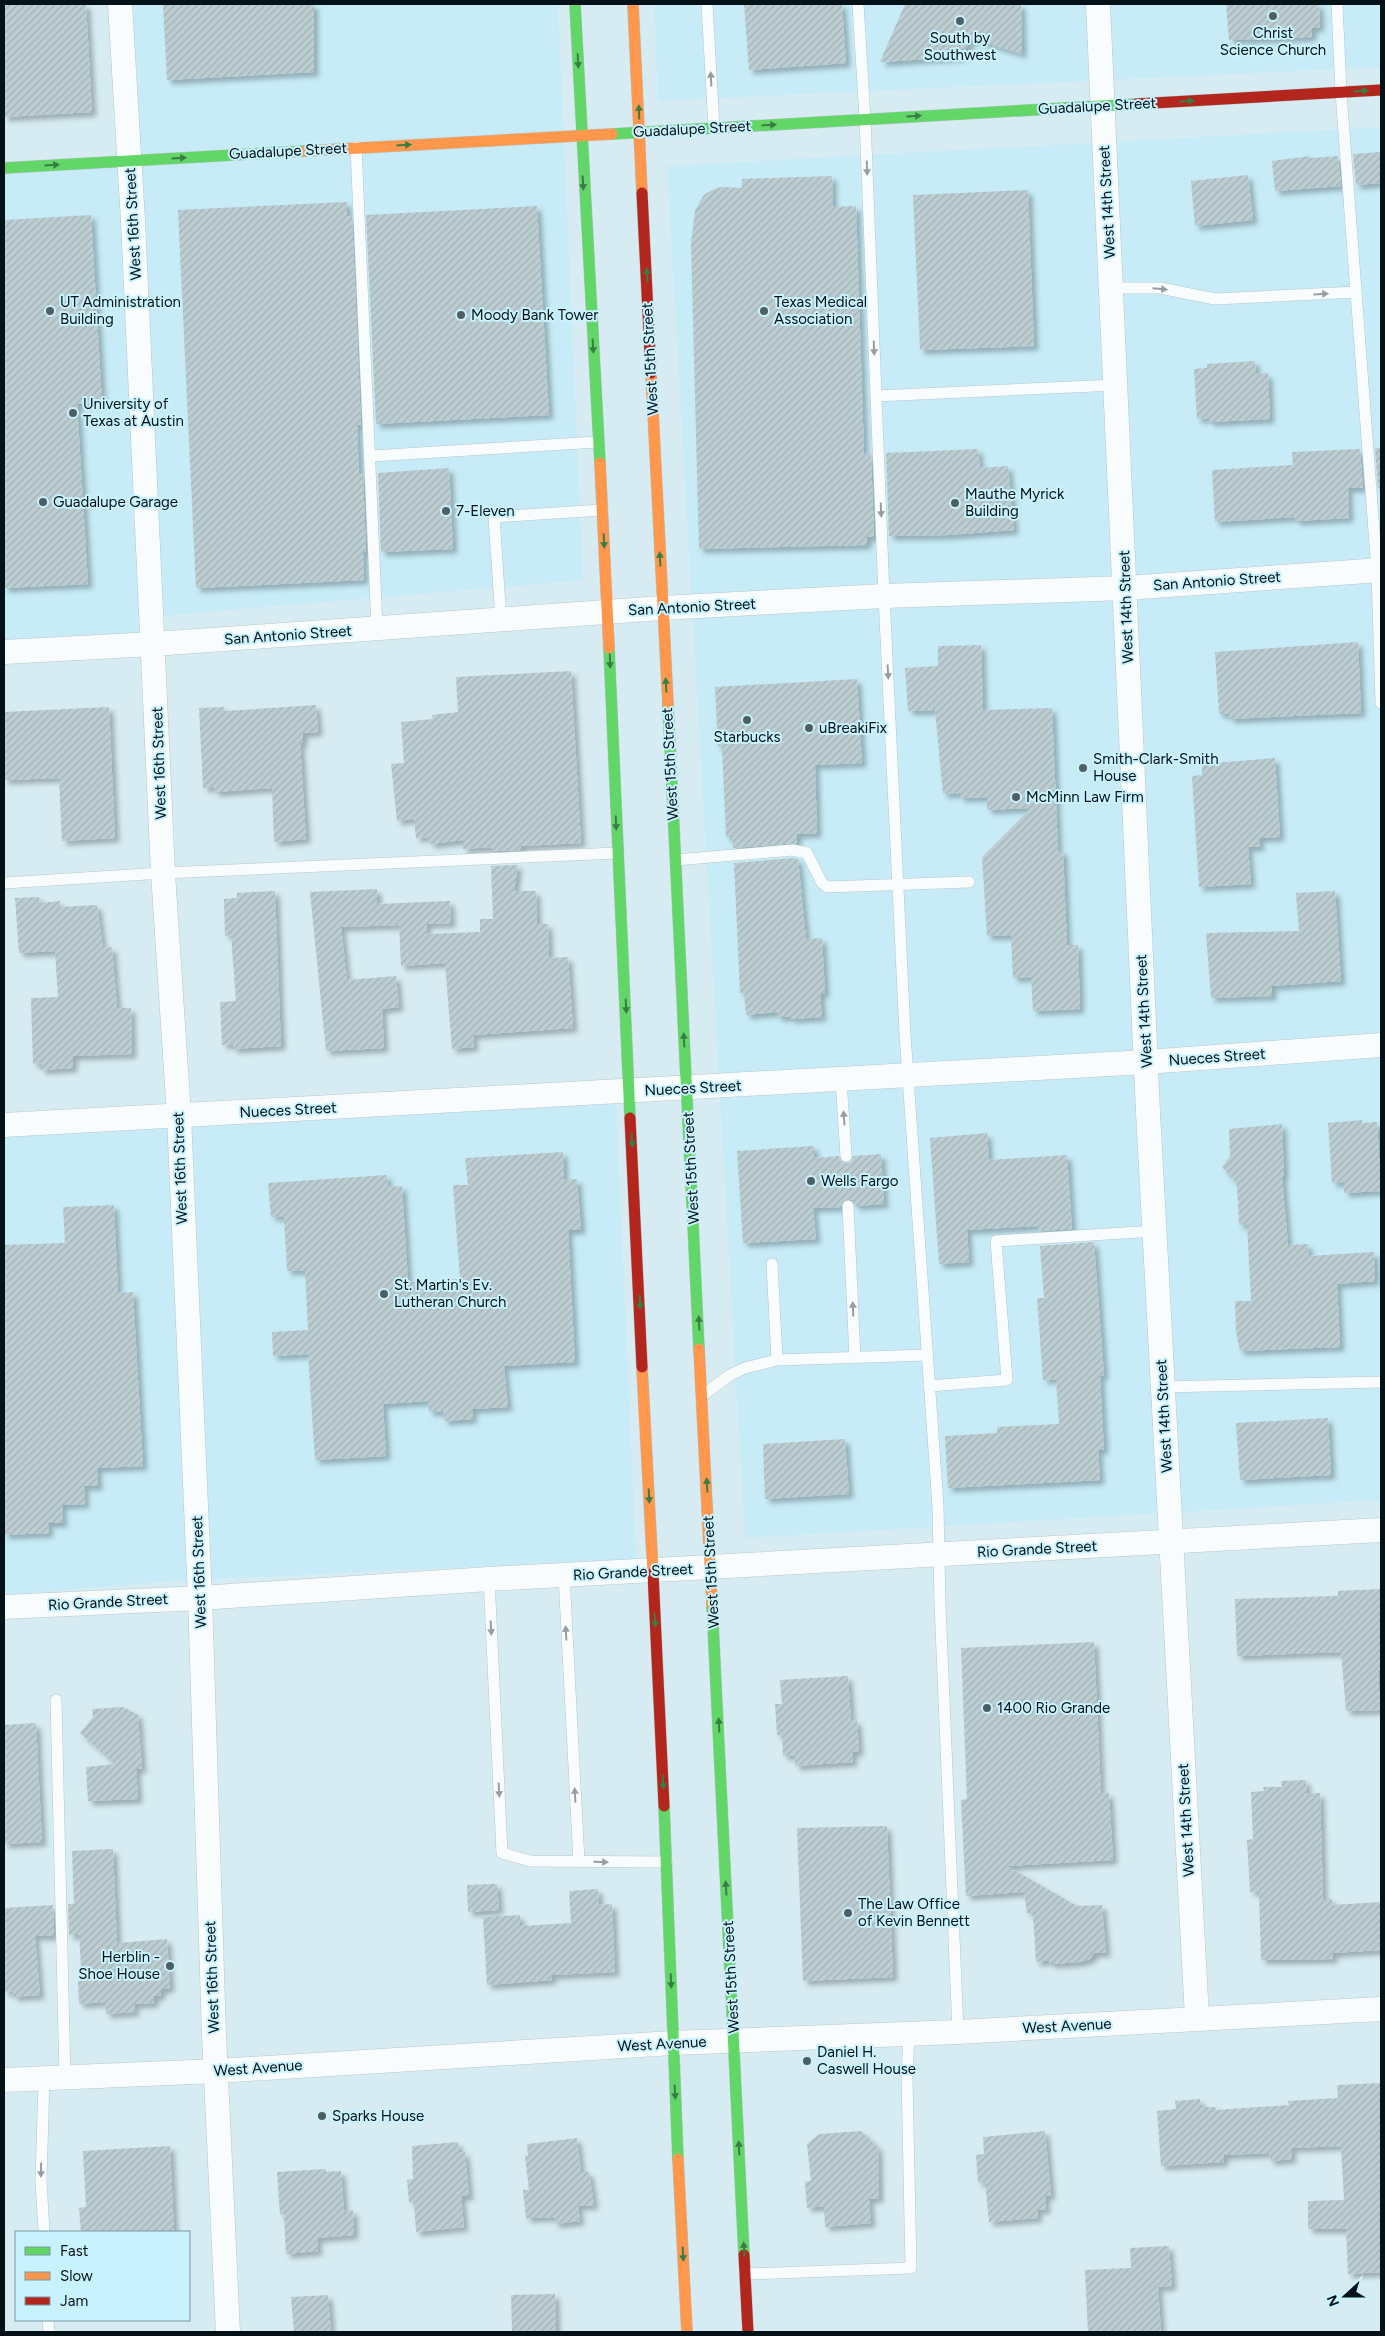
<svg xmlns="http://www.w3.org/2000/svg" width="1385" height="2336" font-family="Figtree,sans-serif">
	<defs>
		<pattern id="building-hatch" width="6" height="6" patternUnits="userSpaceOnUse" patternTransform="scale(1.25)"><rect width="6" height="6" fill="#bdced3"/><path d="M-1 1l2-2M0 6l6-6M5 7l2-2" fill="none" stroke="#a1b0b4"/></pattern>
		<filter id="shadow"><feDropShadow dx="4.5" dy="4.5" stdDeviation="2.5" flood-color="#0004"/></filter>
	</defs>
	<rect width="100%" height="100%" fill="#d6ecf2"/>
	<path fill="#c7ecf7" d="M127,4H558L583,580L160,616Z
		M654,4H1381V67L658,101Z
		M1381,127V1500L745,1538L667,166Z
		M130,161L154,644L4,652V168Z
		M616,1103L636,1559L173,1581L4,1595V1135Z"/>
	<path fill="url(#building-hatch)" filter="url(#shadow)" d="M4,4H86L92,112L4,117Z
		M163,4H314V72L167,80Z
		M744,4H842L846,63L749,70Z
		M905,4H1021L1022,54L972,39L960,57L880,62Z
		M1226,4H1319L1320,27L1312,28V37L1229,40Z
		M1381,152V183L1356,185L1353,154Z
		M1310,156V158L1338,156L1341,186L1275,191L1272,161Z
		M1248,175L1253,220L1195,226L1191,181Z
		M832,176L833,207L856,206L864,454L871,453L874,537H867V545L699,549L691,244L695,210L704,195L712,190L721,187L742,188V179Z
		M1028,190L1034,346L920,350L913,195Z
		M347,202V216H352L361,425H357L359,474H363L366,552H363L364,580L196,588L178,210Z
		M537,206L549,415L376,424L366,215Z
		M91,215L102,403L77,404L88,584L4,588V220Z
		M1255,361L1256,374L1268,373L1270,419L1210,422L1209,418L1197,419L1194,369L1207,368V364Z
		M1375,448H1381V488H1378Z
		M978,449L980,468L1008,466L1014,530L949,535L889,536L886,453Z
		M1360,449L1363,488H1348L1349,518L1296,521L1295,517L1215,522L1212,470L1293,465L1292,452Z
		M449,468L453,549L381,552L378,473Z
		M1358,642L1361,713L1230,719L1229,714H1219L1215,652Z
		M981,645L983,710L1052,708L1058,851H1063L1067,945H1078L1080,1009L1033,1011L1031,977L1013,978L1011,935L987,936L982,857L1031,808L987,810V797L960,798V793L943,794L935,710L908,711L905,668L938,666V646Z
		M571,671L581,843L521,846L520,850L491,851V847L463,849V840L430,844L429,837L416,838L414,819L397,821L391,764L404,763L401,722L433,719L432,715L458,712L456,677Z
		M857,679L862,763L815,765L817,833L797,834V843L733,848L732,837H726L722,747H718L715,687Z
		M316,705L318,732L303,733V742L300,743L306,839L274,842L272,788L215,792L214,787L203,788L199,708L224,707L225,711Z
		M109,707L115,838L62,841L59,778L4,780V712Z
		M1275,758L1280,837L1259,838L1260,847H1248L1251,884L1199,887L1192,776L1202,775V764Z
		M793,858L798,859L806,939L822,938L825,993L820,994L822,1017L791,1019V1017H777V1012L746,1015L744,993H740L734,863Z
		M518,865L514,891H536L537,924H548L549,958L568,957L573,1028L473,1035L474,1047L452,1049L445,963L401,966L399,925L341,927L347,980L396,976L399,1007L382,1009L384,1048L326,1051L310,892L377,889V904L450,901L451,923L426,924L427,934L480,932V919H493L491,866Z
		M275,891L281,1046L233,1049V1044L222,1045L220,1002L236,1001L231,935L225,936L224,899L237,898V893Z
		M1335,891L1341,981L1272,986V996L1211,998L1206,933L1299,931L1296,893Z
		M39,897L40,903L60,901V907L97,905L103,948L112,947L117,1008H131L132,1054L73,1056V1068L41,1070V1063L33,1064L31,998L58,997L55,951L19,953L15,898Z
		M1362,1120V1123L1377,1122L1381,1191L1344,1193V1182L1332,1183L1328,1123Z
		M1282,1124L1284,1176H1282L1288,1245L1308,1244L1309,1256L1374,1252L1375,1281L1337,1284L1340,1347L1240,1351L1236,1331L1235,1301H1251L1247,1224L1239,1225L1237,1184L1222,1167L1230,1156L1229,1129Z
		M987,1133L989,1160L1067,1155L1072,1229L1039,1231L1038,1226L967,1230L969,1262L939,1264L930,1138Z
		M814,1146V1158L839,1156L840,1161L846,1163L851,1162L853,1156L881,1154L884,1204L856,1206L852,1200L847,1199L842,1202L841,1207L813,1208L816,1239L743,1243L737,1151Z
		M563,1152L564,1180L577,1179L581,1230H568L575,1362L504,1366L508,1407L472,1409L473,1419L444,1421L443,1411L429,1412L428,1401L383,1404L386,1456L315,1460L308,1354L273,1356L272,1332L308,1330L305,1270L287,1271L284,1216L271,1217L268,1183L387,1175L388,1187L402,1186L408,1282L460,1279L453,1185H468L465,1158Z
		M114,1205L118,1293L133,1292L143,1466L97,1468L98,1486H84L85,1504L62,1505L63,1523H48L49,1533L4,1535V1245L65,1243L63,1207Z
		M1094,1242L1104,1375L1100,1376L1104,1450H1098L1100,1480L948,1488L945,1436L997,1433V1427L1059,1424L1056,1379L1043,1380L1037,1298H1044L1040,1246Z
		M1328,1418L1331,1475L1240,1480L1236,1423Z
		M845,1439L849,1494L765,1499L763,1444Z
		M1381,1589V1670H1378L1380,1710L1346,1711L1341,1652L1237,1656L1235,1599L1338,1596V1591Z
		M1094,1642L1101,1794L1109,1793L1113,1860L1007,1866L1077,1906L1102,1905L1106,1953H1094L1090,1959L1080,1962L1050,1964L1049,1960L1036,1962L1033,1913H1027L1024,1892L966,1896L961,1800L967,1799L961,1648Z
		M848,1676L851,1721L857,1720L859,1752H852L853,1762L795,1766V1755L783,1756L782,1735H777L775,1704H782L780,1680Z
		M123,1707L138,1715L142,1769H136L138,1799L88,1801L86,1767L115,1764L80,1733L93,1717L92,1709Z
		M36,1723L42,1842L4,1844V1725Z
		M1306,1780L1307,1794L1320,1793L1323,1899H1332V1905L1381,1902V1950L1333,1953V1959L1261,1960L1259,1891L1250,1892L1247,1840L1253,1839L1251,1792L1264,1791L1263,1787H1282L1281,1781Z
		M887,1826L893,1977L803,1981L797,1828Z
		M113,1849L117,1943L167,1939L170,1988L161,1989V1996H154V2003L134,2004L135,2012L106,2014L105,2002L79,2004L78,1981H82L79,1935H69L68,1904H74L72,1851Z
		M497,1884L499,1910L468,1912L467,1885Z
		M598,1889L599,1905L612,1904L615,1972L552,1975V1980L487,1985L483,1917L520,1915V1926L571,1923L569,1891Z
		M53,1905L54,1936H35L40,1995L13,1997V1991L4,1992V1908Z
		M1381,2083V2272L1348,2274L1346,2229H1308V2201L1344,2200L1341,2146L1291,2148L1292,2159L1270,2161L1269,2153L1224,2155V2162L1161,2166L1157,2111L1176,2109L1175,2101L1200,2099V2107H1215L1216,2110L1289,2105L1288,2101L1338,2098L1337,2085Z
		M861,2131L878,2148L879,2198L869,2199L871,2223L825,2227L824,2206L807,2208L805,2182L811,2181L807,2144L819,2134Z
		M1045,2131L1051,2195L1045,2196L1046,2209L1037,2210L1038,2218L989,2222L985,2182L978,2183L976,2155L984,2154L983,2137Z
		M577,2138L581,2172H589L594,2205L578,2206L580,2221L555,2224L554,2217L526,2218L523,2190H529L525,2156H528L527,2144Z
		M458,2142L459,2153L465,2152L469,2196H461L464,2227L416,2232L414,2202H409L407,2180L413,2179L412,2146Z
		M170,2146L174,2232H81L79,2208L86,2207L83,2151Z
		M326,2169V2172L341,2171L344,2211L353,2210L354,2235L317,2238L318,2251L286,2254L284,2214L280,2215L277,2172Z
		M1169,2246L1172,2286L1158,2287L1161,2331L1088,2332L1085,2270L1131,2268L1130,2248Z
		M555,2294L556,2332H512L511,2295Z
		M328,2295L331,2332H294L291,2297Z"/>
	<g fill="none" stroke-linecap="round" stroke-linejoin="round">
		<defs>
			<path id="lane" d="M707,4L714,128
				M858,4L865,119L884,596L905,1034L938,1507L940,1604L958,2032
				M1337,4L1341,92L1377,571L1381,703
				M356,147L377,628
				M1111,288H1160L1215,299L1356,292
				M876,396L1116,385
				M371,456L598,442
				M501,620L494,517L602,510
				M675,860L793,850L807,853L822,883L827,887L969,882
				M4,883L163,873L617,853
				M841,1079L846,1156
				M848,1206L855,1358
				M772,1264L777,1360
				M929,1386L1007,1380L996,1241L1155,1231
				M1162,1387L1381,1382
				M703,1395L730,1375L745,1368L777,1360L927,1355
				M564,1575L579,1862
				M489,1579L502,1853L530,1861L667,1862
				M56,1700L65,2078
				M44,2232L41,2181L44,2079
				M745,2274L911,2268L907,2077L909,2034
				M48,2320L49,2332"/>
			<path id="street" d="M120,4L133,221L163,873L179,1116L200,1598L214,2035L228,2332
				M1098,4L1148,1112L1197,2018
				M4,652L154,644L662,608L884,596L1126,588L1381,570
				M4,1125L1146,1062L1381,1045
				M4,1607L200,1598L489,1579L1381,1530
				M4,2080L216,2071L673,2043L958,2032L1381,2009"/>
			<path id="fast" d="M575,4L600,463
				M612,134L1136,104
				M4,168L305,151
				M609,648L630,1118
				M668,704L699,1349
				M712,1604L744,2255
				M664,1806L678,2159"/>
			<path id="slow" d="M633,4L642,193
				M305,151L612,134
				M651,373L668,704
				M600,463L609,648
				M699,1349L712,1604
				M642,1367L653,1573
				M678,2159L687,2332"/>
			<path id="jam" d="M1136,104L1381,90
				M642,193L651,373
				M630,1118L642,1367
				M653,1573L664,1806
				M744,2255L748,2332"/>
		</defs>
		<use href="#lane" stroke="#b6c7cc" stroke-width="12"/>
		<use href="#street" stroke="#b6c7cc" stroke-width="25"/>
		<use href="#fast" stroke="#b6c7cc" stroke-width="12"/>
		<use href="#slow" stroke="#b6c7cc" stroke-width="12"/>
		<use href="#jam" stroke="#b6c7cc" stroke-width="12"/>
		<use href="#lane" stroke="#f9fcfd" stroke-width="11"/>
		<use href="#street" stroke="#f9fcfd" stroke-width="24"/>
		<use href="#fast" stroke="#63d668" stroke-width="11"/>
		<use href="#slow" stroke="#ff974d" stroke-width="11"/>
		<use href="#jam" stroke="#b3261e" stroke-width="11"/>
	</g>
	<defs><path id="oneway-solid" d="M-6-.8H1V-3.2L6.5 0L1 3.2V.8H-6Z" transform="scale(1.25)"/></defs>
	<g fill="#387d43">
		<use href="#oneway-solid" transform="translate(578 61) rotate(87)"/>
		<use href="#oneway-solid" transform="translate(1361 91) rotate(-3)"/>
		<use href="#oneway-solid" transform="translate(1187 101) rotate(-3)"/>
		<use href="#oneway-solid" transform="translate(639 112) rotate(-92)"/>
		<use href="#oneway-solid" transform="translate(914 116) rotate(-3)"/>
		<use href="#oneway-solid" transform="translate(769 125) rotate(-3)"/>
		<use href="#oneway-solid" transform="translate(404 145) rotate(-3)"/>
		<use href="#oneway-solid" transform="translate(179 158) rotate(-3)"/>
		<use href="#oneway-solid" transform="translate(52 165) rotate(-3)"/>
		<use href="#oneway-solid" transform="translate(583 183) rotate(87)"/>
		<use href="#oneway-solid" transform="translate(647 275) rotate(-93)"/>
		<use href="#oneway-solid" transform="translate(593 346) rotate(87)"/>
		<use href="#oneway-solid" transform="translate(604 541) rotate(87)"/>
		<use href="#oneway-solid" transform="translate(660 559) rotate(-93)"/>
		<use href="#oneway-solid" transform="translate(610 661) rotate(88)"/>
		<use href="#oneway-solid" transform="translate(666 685) rotate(-93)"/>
		<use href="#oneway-solid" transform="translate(616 823) rotate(88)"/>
		<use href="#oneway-solid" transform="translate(626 1006) rotate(87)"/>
		<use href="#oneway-solid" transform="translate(684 1040) rotate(-93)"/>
		<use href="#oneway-solid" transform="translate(632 1140) rotate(87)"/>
		<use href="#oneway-solid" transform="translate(640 1302) rotate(87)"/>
		<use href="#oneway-solid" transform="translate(699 1323) rotate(-93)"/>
		<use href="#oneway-solid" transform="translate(707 1485) rotate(-93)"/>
		<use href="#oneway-solid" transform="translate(649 1496) rotate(87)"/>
		<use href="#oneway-solid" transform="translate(655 1620) rotate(87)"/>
		<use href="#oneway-solid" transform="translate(719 1725) rotate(-93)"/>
		<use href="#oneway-solid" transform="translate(663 1782) rotate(87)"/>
		<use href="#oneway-solid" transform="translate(726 1888) rotate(-93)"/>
		<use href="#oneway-solid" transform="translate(671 1981) rotate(88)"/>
		<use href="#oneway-solid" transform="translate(675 2092) rotate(87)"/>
		<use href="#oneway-solid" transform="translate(739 2148) rotate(-93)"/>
		<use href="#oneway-solid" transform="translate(744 2249) rotate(-93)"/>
		<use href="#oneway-solid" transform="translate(683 2254) rotate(87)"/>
	</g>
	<g fill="#979ea1">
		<use href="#oneway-solid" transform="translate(711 79) rotate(-93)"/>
		<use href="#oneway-solid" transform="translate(867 168) rotate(88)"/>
		<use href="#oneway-solid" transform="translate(1160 289) rotate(5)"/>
		<use href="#oneway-solid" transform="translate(1321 294) rotate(-3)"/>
		<use href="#oneway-solid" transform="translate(874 348) rotate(88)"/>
		<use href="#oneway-solid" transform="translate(881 510) rotate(88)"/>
		<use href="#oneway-solid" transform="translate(888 672) rotate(87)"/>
		<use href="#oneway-solid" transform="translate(844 1118) rotate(-94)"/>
		<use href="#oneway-solid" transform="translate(853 1309) rotate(-92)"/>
		<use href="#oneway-solid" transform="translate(491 1628) rotate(87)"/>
		<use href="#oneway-solid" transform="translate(566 1633) rotate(-93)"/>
		<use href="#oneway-solid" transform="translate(499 1790) rotate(87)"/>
		<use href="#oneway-solid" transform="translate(575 1795) rotate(-93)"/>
		<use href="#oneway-solid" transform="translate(601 1862) rotate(1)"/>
		<use href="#oneway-solid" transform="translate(41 2170) rotate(91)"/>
	</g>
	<g fill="#4e5e63" stroke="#c9f2ff" stroke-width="2">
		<circle cx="1273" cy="16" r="5"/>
		<circle cx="960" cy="21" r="5"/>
		<circle cx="50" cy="311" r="5"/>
		<circle cx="764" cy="311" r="5"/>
		<circle cx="461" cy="315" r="5"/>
		<circle cx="73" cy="413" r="5"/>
		<circle cx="43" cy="502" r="5"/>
		<circle cx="955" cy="503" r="5"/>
		<circle cx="446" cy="511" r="5"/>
		<circle cx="747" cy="720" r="5"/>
		<circle cx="809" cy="728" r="5"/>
		<circle cx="1083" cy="768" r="5"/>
		<circle cx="1016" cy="797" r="5"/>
		<circle cx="811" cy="1181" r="5"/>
		<circle cx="384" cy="1294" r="5"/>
		<circle cx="987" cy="1708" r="5"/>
		<circle cx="848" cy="1913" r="5"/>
		<circle cx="170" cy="1966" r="5"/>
		<circle cx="807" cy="2061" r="5"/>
		<circle cx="322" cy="2116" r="5"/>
	</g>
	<g text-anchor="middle" stroke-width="4" stroke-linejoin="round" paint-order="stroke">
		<g font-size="15" fill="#041116" stroke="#c9f2ff" text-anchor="start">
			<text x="1273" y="38" text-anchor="middle">Christ<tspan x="1273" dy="17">Science Church</tspan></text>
			<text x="960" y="43" text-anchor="middle">South by<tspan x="960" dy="17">Southwest</tspan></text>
			<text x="60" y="307">UT Administration<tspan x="60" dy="17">Building</tspan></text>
			<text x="774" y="307">Texas Medical<tspan x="774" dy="17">Association</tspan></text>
			<text x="471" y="320">Moody Bank Tower</text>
			<text x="83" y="409">University of<tspan x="83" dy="17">Texas at Austin</tspan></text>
			<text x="965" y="499">Mauthe Myrick<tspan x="965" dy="17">Building</tspan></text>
			<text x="53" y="507">Guadalupe Garage</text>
			<text x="456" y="516">7-Eleven</text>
			<text x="819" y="733">uBreakiFix</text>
			<text x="747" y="742" text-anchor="middle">Starbucks</text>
			<text x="1093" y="764">Smith-Clark-Smith<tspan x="1093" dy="17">House</tspan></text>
			<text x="1026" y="802">McMinn Law Firm</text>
			<text x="821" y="1186">Wells Fargo</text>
			<text x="394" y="1290">St. Martin's Ev.<tspan x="394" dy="17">Lutheran Church</tspan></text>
			<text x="997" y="1713">1400 Rio Grande</text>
			<text x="858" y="1909">The Law Office<tspan x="858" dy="17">of Kevin Bennett</tspan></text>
			<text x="160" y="1962" text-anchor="end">Herblin -<tspan x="160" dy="17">Shoe House</tspan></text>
			<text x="817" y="2057">Daniel H.<tspan x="817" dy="17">Caswell House</tspan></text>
			<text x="332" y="2121">Sparks House</text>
		</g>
		<g font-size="15" fill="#041116" stroke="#c9f2ff">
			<text transform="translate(1097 106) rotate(-3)" y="5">Guadalupe Street</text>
			<text transform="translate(692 129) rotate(-3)" y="5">Guadalupe Street</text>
			<text transform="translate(288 151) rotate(-3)" y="5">Guadalupe Street</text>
			<text transform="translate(1107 202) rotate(-93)" y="5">West 14th Street</text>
			<text transform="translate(133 224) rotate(-93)" y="5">West 16th Street</text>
			<text transform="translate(650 359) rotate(-93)" y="5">West 15th Street</text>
			<text transform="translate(1217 581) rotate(-4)" y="5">San Antonio Street</text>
			<text transform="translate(692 607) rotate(-3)" y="5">San Antonio Street</text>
			<text transform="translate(1126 607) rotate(-92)" y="5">West 14th Street</text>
			<text transform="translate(288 635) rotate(-4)" y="5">San Antonio Street</text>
			<text transform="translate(159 763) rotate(-92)" y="5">West 16th Street</text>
			<text transform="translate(670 764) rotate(-93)" y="5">West 15th Street</text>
			<text transform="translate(1144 1011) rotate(-93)" y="5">West 14th Street</text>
			<text transform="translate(1217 1057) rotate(-4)" y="5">Nueces Street</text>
			<text transform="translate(693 1088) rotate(-3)" y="5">Nueces Street</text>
			<text transform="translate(288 1110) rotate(-3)" y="5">Nueces Street</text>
			<text transform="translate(180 1168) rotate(-92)" y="5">West 16th Street</text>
			<text transform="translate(691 1168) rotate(-93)" y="5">West 15th Street</text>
			<text transform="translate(1164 1416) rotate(-93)" y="5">West 14th Street</text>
			<text transform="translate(1037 1549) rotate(-3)" y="5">Rio Grande Street</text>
			<text transform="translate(199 1572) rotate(-92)" y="5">West 16th Street</text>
			<text transform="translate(633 1572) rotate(-3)" y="5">Rio Grande Street</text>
			<text transform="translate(711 1572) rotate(-93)" y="5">West 15th Street</text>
			<text transform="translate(108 1602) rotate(-3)" y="5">Rio Grande Street</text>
			<text transform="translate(1186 1820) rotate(-93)" y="5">West 14th Street</text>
			<text transform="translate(212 1977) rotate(-92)" y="5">West 16th Street</text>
			<text transform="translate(731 1977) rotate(-93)" y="5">West 15th Street</text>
			<text transform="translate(1067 2026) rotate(-3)" y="5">West Avenue</text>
			<text transform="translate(662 2044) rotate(-3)" y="5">West Avenue</text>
			<text transform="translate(258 2068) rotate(-4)" y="5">West Avenue</text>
		</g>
	</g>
	<rect width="1385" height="2336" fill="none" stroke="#041116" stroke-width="10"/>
	<rect x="15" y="2231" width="175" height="90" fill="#c9f2ff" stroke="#7a98a2"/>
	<rect x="25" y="2247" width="25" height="8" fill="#63d668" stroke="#7a98a2"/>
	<text x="60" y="2256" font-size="15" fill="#041116">Fast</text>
	<rect x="25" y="2272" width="25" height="8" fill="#ff974d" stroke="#7a98a2"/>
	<text x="60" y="2281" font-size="15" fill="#041116">Slow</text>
	<rect x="25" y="2297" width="25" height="8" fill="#b3261e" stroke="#7a98a2"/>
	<text x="60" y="2306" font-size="15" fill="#041116">Jam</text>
	<g transform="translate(1345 2296) rotate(249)" stroke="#c9f2ff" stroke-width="4" paint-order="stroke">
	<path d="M0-4L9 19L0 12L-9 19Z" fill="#041116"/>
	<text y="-8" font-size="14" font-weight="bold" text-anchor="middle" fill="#041116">N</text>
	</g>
</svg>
